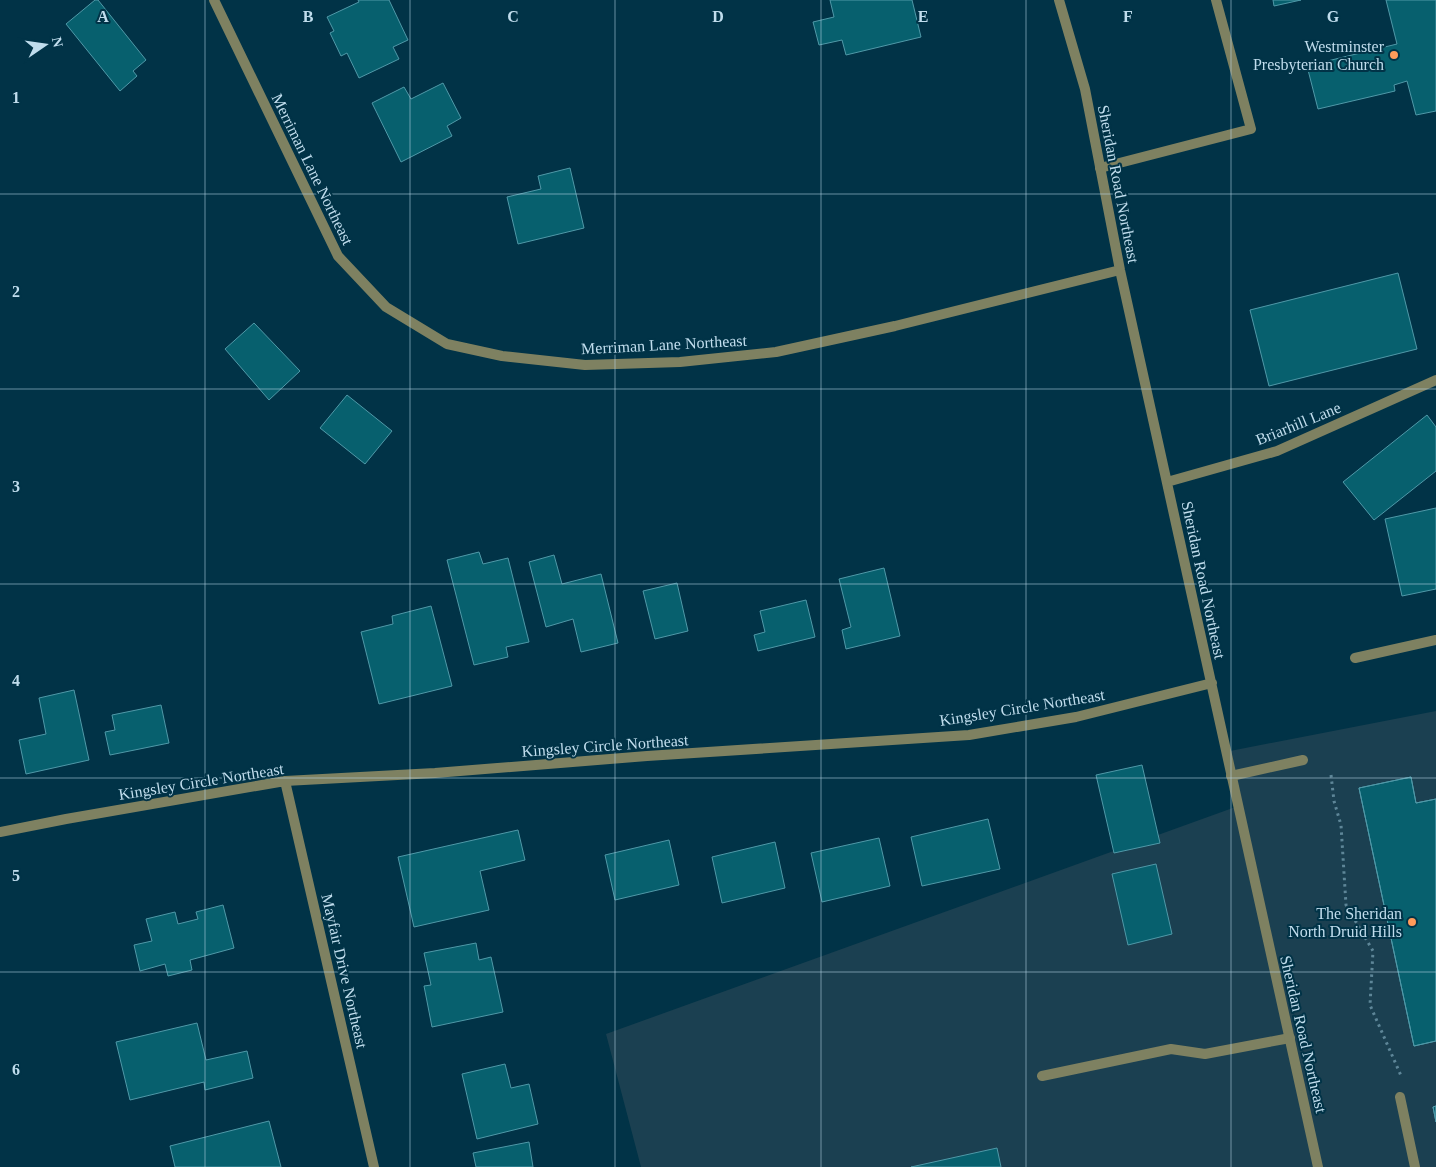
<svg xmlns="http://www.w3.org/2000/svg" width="1436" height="1167" font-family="Georgia,serif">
	<rect width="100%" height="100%" fill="#013347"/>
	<path fill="#1b4051" d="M1436,711V1167H641L606,1034L1241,805L1230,751Z"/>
	<path fill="#07606e" stroke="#5099a8" d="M95,0H98L146,60L133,71L137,76L120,91L66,24Z
		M358,0H389L408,40L393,47L399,59L359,78L347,53L341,56L330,33L334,31L327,17L359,2Z
		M830,0H912L921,37L846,55L842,40L819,45L813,22L834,17Z
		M1273,0H1301L1274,6Z
		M1386,0H1436V111L1416,115L1407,81L1394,85L1395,91L1318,109L1307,66L1397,44Z
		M443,83L461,118L447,126L452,136L401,162L372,103L404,87L411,99Z
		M570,168L584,228L518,244L507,197L541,189L538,176Z
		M1398,273L1417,349L1269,386L1250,310Z
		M254,323L300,371L269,400L225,349Z
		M347,395L392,431L365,464L320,428Z
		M1427,415L1436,427V471L1374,520L1343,482Z
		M1436,508V589L1402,596L1385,519Z
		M479,552L483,564L508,558L529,642L506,647L508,657L474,665L447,560Z
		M554,555L562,584L601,574L618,643L581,652L573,619L546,627L529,562Z
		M884,568L900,636L846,649L842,630L851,627L839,579Z
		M677,583L688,631L655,639L643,591Z
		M806,600L815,637L758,651L754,635L765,632L760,611Z
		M431,606L452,686L379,704L361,632L393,624L392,616Z
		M74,690L89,760L26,774L19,740L46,734L39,698Z
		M161,705L169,743L110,755L105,732L115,730L112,715Z
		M1142,765L1160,843L1114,853L1096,775Z
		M1411,777L1416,803L1436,799V1041L1414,1046L1359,788Z
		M1411,777L1416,803L1436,799V1041L1414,1046L1359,788Z
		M988,819L1000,869L922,886L911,837Z
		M518,830L525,860L480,871L489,910L414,927L398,857Z
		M879,838L890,886L822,902L811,853Z
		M669,840L679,885L615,900L605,855Z
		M775,842L785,888L722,903L712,857Z
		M1156,864L1172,934L1128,945L1112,874Z
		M223,905L234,948L190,960L192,970L168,976L165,964L140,971L134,945L152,941L146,919L175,912L178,924L198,919L196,912Z
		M476,943L479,960L491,957L503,1012L432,1027L424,986L431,985L424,953Z
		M197,1023L206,1060L247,1051L253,1078L205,1090L204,1082L130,1100L116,1042Z
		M505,1064L511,1088L529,1084L538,1124L477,1139L462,1074Z
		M1436,1106V1122L1433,1107Z
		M1436,1106V1122L1433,1107Z
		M269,1121L281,1167H175L170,1146Z
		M529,1142L533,1167H476L473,1153Z
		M997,1148L1001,1167H911Z"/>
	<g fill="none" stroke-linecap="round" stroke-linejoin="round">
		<path stroke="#5e8698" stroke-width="3" stroke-dasharray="2.5 4" stroke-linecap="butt" d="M1331,775L1334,801L1341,825L1346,905L1373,951L1370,1005L1402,1078"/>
		<path stroke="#7e8161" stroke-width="10" d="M1100,168L1251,129L1216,0
			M1231,776L1303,760
			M1042,1076L1171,1049L1205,1054L1290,1038"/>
		<path stroke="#7e8161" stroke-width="10" d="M214,0L338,256L386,307L447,344L502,356L585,365L680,362L776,352L895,326L1120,270
			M1059,0L1085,89L1120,270L1318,1167
			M1167,482L1277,451L1436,380
			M1355,658L1436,640
			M285,781L374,1167
			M0,832L66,819L285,781L435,773L647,756L969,735L1076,717L1212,683
			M1400,1097L1415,1167"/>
	</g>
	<path fill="none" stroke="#c0dded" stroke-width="1" stroke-opacity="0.55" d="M205,0V1167M410,0V1167M615,0V1167M821,0V1167M1026,0V1167M1231,0V1167M0,194H1436M0,389H1436M0,584H1436M0,778H1436M0,972H1436"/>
	<g fill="#ff9b5a" stroke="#013347" stroke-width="2">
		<circle cx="1394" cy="55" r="5"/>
		<circle cx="1412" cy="922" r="5"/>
	</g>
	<g text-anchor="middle" stroke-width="4" stroke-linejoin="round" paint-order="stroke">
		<g font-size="16" fill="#c0dded" stroke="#013347" text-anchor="end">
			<text x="1384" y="52">Westminster<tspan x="1384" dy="18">Presbyterian Church</tspan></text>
			<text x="1402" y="919">The Sheridan<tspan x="1402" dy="18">North Druid Hills</tspan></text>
		</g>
		<g font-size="16" fill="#c0dded" stroke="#013347">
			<text transform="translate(313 169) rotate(64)" y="6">Merriman Lane Northeast</text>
			<text transform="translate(1119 184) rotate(79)" y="6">Sheridan Road Northeast</text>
			<text transform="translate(664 344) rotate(-3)" y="6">Merriman Lane Northeast</text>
			<text transform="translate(1298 423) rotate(-22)" y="6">Briarhill Lane</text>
			<text transform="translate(1204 580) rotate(78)" y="6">Sheridan Road Northeast</text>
			<text transform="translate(1022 707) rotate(-9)" y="6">Kingsley Circle Northeast</text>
			<text transform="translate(605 745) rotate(-4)" y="6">Kingsley Circle Northeast</text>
			<text transform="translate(201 781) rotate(-9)" y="6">Kingsley Circle Northeast</text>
			<text transform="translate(345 971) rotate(77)" y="6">Mayfair Drive Northeast</text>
			<text transform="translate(1304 1034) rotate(77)" y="6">Sheridan Road Northeast</text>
		</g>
	</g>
	<g font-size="16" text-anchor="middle" font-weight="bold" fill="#c0dded" stroke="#013347" stroke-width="4" stroke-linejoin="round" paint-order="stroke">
		<text x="103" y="22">A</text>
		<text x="308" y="22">B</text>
		<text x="513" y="22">C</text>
		<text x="718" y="22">D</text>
		<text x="923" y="22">E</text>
		<text x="1128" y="22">F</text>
		<text x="1333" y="22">G</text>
		<text x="16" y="103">1</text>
		<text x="16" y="297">2</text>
		<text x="16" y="492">3</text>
		<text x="16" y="686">4</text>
		<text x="16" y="881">5</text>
		<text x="16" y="1075">6</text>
	</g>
	<g transform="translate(45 45) rotate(77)" stroke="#013347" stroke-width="4" paint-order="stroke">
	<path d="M0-4L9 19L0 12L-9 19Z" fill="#c0dded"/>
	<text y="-8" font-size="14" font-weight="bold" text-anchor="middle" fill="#c0dded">N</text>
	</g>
</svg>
